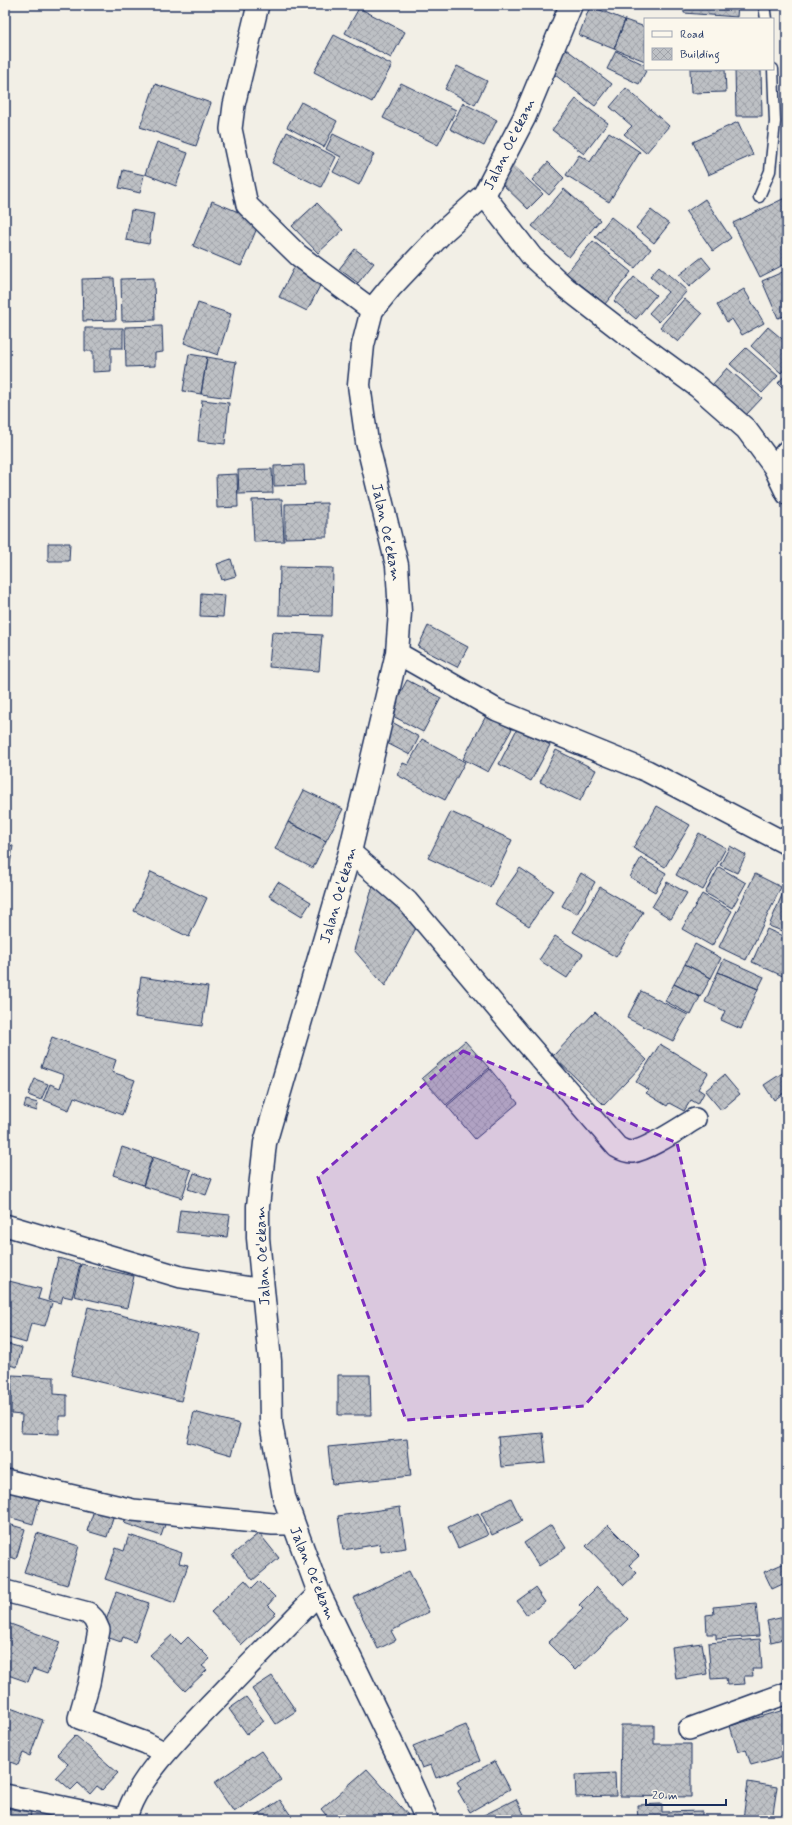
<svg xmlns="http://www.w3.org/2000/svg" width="792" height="1825" font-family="Mynerve,sans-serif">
	<defs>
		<pattern id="building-cross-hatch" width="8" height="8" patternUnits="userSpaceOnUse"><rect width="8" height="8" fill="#bdc0c4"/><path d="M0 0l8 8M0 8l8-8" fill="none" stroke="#a2a5ab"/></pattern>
	</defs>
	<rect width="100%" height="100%" fill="#f2efe6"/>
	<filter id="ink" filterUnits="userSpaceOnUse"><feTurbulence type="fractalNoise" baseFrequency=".025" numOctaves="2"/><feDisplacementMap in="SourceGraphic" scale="8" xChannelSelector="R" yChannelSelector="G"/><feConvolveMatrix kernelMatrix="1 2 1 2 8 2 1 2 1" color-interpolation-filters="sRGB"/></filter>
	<g filter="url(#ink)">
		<path fill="url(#building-cross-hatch)" stroke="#1b2f5e" d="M684,5H738L737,17L684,13Z
			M590,6L625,20L614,49L579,35Z
			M359,8L405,32L391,58L345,33Z
			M625,20L645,27V61L614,49Z
			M334,35L392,65L372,102L314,72Z
			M566,49L612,84L595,106L550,71Z
			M616,51L645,65V69H647L639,84L607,69Z
			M457,66L487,81L475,105L445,89Z
			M690,69H725L726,92L691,93Z
			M735,69H761L762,116H736Z
			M401,83L456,110L438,145L383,118Z
			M155,84L211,103L196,146L140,127Z
			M626,88L669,126L646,153L624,134L632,126L610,107Z
			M576,99L608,123L584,154L552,130Z
			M301,102L337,121L324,147L287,127Z
			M463,103L497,120L484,146L450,129Z
			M738,122L753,155L708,175L693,142Z
			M287,132L336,157L321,187L272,163Z
			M609,132L640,152L609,202L566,175L579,155L590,162Z
			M333,134L374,154L359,185L333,172L341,157L326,149Z
			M157,142L188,153L176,186L145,174Z
			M548,162L564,178L549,195L532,180Z
			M513,166L543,194L528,209L499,181Z
			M123,170L144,175L140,193L119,188Z
			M564,189L600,220L569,257L532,226Z
			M787,197V263L760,277L733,223Z
			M705,199L731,238L713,251L686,212Z
			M212,201L260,221L241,266L193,246Z
			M317,203L343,230L318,253L292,226Z
			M131,210L154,214L149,244L126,240Z
			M651,210L669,224L654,243L636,228Z
			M611,217L651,249L635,268L595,237Z
			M593,241L631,272L605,304L566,273Z
			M355,249L374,263L358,283L339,269Z
			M702,257L711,268L689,287L679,275Z
			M296,264L324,278L307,311L279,297Z
			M659,266L687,291L659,322L649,313L668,292L650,276Z
			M787,270V315L778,318L762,281Z
			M634,277L656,295L636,319L614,301Z
			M114,278L116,320L83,321L82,279Z
			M154,278L155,320L122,321L121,279Z
			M744,289L764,323L742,335L732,319L727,322L717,305Z
			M684,299L702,314L678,342L660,327Z
			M198,303L231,314L218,355L184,343Z
			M162,326L163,352L155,353V366L126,367L125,327Z
			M768,327L787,343V366L781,373L751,346Z
			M85,328H123V348H111V371L93,372V351H85Z
			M746,348L778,376L762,393L730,364Z
			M189,354L207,357L201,394L183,391Z
			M207,357L236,362L230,398L201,394Z
			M727,368L762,398L746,415L712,385Z
			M787,373V392L778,383Z
			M202,400L229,403L225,444L198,441Z
			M304,465L305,485L274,486V466Z
			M272,469L273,493L239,494L238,470Z
			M237,474L238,507L217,508L216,475Z
			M282,499L284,541L254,542L252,500Z
			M327,503V537L285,538V504Z
			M48,543H70L69,561H48Z
			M231,559L236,576L222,580L217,564Z
			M280,567L333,568L332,616L279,615Z
			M201,593L225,595L223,617L200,616Z
			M428,626L468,647L457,667L418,647Z
			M272,632L322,635L319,671L269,667Z
			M407,680L441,698L423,732L389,714Z
			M486,716L512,729L488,772L463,759Z
			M392,722L419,737L410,755L383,741Z
			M518,727L550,745L531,781L499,764Z
			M422,739L465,762L445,800L397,775L403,763L408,765Z
			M556,750L596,770L580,801L540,782Z
			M304,790L343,809L326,841L288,822Z
			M657,806L690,825L665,867L633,848Z
			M451,812L512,840L490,887L428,858Z
			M288,822L326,841L313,868L275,849Z
			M699,833L726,848L703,890L676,875Z
			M5,844L13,846L6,887L5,886Z
			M730,846L746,855L737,873L720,865Z
			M641,858L666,873L655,892L630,877Z
			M719,867L746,883L732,908L705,893Z
			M520,868L553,890L529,926L495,904Z
			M151,872L207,898L189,937L134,911Z
			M581,873L595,882L577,914L562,906Z
			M755,874L781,887L746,960L719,947Z
			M375,879L416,928L385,986L354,950Z
			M278,882L311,902L302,916L269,896Z
			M667,882L687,893L671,919L652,907Z
			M600,887L643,912L616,957L573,932Z
			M784,890L787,891V933L769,926Z
			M702,894L732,911L712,946L682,929Z
			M767,929L787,938V978L752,962Z
			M555,936L583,954L567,978L539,960Z
			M695,944L721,958L711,978L685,964Z
			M724,959L764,977L758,989L718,972Z
			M685,964L711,978L700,997L674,984Z
			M718,972L758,989L741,1029L721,1020L725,1011L705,1002Z
			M141,977L208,987L202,1026L135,1017Z
			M674,984L700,997L691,1015L665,1001Z
			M641,991L688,1015L673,1041L627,1018Z
			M595,1012L647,1060L604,1105L553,1056Z
			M52,1037L116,1060L112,1072L135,1080L122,1115L74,1097L69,1110L44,1100L50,1084L60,1088L64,1075L41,1067Z
			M465,1041L489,1068L446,1105L422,1078Z
			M660,1044L708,1073L698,1089L704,1093L698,1104L691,1100L684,1111L669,1103L667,1106L646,1093L649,1090L636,1082Z
			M490,1069L518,1103L475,1139L447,1106Z
			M787,1070V1091L774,1100L764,1085Z
			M724,1075L740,1094L721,1110L705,1091Z
			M35,1079L48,1084L41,1100L28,1095Z
			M26,1100L38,1103L37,1111L24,1107Z
			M122,1147L152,1157L143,1185L113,1175Z
			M153,1157L191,1170L182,1198L143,1186Z
			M194,1173L212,1179L206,1195L188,1189Z
			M180,1210L230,1215L227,1237L177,1232Z
			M58,1258L80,1264L72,1298L63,1296L61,1303L48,1300Z
			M81,1264L134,1276L127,1308L74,1296Z
			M5,1280L41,1289L38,1299L52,1303L45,1326L31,1323L26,1343L5,1337Z
			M88,1307L198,1334L181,1401L71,1375Z
			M5,1343L22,1348L17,1367L5,1364Z
			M12,1375L54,1377V1394L67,1395V1416H59V1434L21,1433L22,1415L11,1414Z
			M338,1375H370L371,1415H338Z
			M194,1412L240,1424L232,1455L187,1442Z
			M543,1433L546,1463L501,1467L498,1437Z
			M407,1439L411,1476L332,1484L328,1447Z
			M5,1476L43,1486L33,1524L5,1516Z
			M100,1492L119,1498L107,1537L87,1531Z
			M511,1498L522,1521L492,1535L481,1513Z
			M132,1501L169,1513L161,1536L124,1523Z
			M400,1507L406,1548L381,1552L380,1544L343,1550L338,1516Z
			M478,1513L488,1535L458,1548L448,1527Z
			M5,1523L25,1529L16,1559L11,1557L9,1564L5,1563Z
			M551,1525L566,1548L539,1566L524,1543Z
			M608,1525L639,1556L629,1565L637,1573L624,1585L586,1546Z
			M37,1533L79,1546L67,1585L24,1572Z
			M259,1533L279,1558L253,1580L232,1555Z
			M129,1535L182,1553L179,1563L188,1565L175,1603L105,1579L116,1548L124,1551Z
			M787,1562V1582L772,1589L764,1572Z
			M409,1571L429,1612L391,1631L396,1640L378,1649L353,1598Z
			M245,1580L252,1588L259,1581L275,1597L268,1605L276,1613L242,1645L211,1612Z
			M597,1587L628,1619L575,1670L548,1643L583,1609L579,1605Z
			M535,1588L545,1602L527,1615L517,1601Z
			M116,1592L149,1603L135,1642L123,1637L121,1642L101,1635Z
			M756,1603L759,1636L716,1639V1634H707L706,1615L714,1614L713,1607Z
			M784,1617L787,1638L771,1642L767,1621Z
			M5,1622L60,1642L47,1674L33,1669L28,1682L5,1674Z
			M172,1635L181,1644L188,1637L210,1659L202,1666L207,1670L185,1691L150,1655Z
			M760,1639L762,1669H752L753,1676H744L745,1684L727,1685L726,1678L711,1679L708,1643Z
			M702,1643L707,1674L676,1679L672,1647Z
			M272,1676L296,1711L276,1724L252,1689Z
			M246,1697L264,1721L247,1734L229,1709Z
			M5,1706L43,1720L30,1756L23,1753L18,1765L5,1760Z
			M787,1709V1755L751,1765L746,1749L738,1752L730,1726Z
			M466,1725L480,1761L436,1778L431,1765L422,1768L413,1746Z
			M621,1725H654V1744H691V1797L620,1796Z
			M75,1735L118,1773L102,1790L97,1786L90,1794L78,1783L71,1790L56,1777L68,1764L57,1754Z
			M261,1751L281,1780L234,1812L214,1783Z
			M495,1761L510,1789L470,1812L458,1791L461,1789L457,1782Z
			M367,1769L408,1815L402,1820H330L321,1809Z
			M615,1773L616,1796L576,1797L575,1775Z
			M748,1782L777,1787L772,1820L743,1819Z
			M516,1799L527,1820H479L478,1818Z
			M280,1800L294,1820H251Z
			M662,1804V1812L702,1811V1820H638L637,1805Z
			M5,1808L31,1812L30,1820H5Z"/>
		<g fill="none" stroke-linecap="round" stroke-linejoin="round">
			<defs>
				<path id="lane" d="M764,5L766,19
					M759,197L770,171L775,122L773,69"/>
				<path id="street" d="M258,5L234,105L231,129L247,205L298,255L372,310
					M484,195L532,257L566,288L623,332L698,387L746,429L774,467L787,494
					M774,467L787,451
					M397,653L497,710L647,771L787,844
					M350,852L407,901L518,1033L617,1147C622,1150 626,1152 632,1152C648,1150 680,1128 695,1119
					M5,1225L181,1277L263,1290
					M5,1480L133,1510L273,1524H293
					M5,1591L88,1613L94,1619L99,1630L89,1683L79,1718L146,1743L165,1753
					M689,1729L787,1693
					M5,1795L124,1820
					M126,1820C133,1779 197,1720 226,1689C257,1657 288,1625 319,1593"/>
				<path id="secondary" d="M427,1820L405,1771L319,1593L284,1497L271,1423L270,1361L258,1238V1206L265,1143L350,852L397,653L400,612L397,565L367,442L359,385L363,345L372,310L390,288L444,231L484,195L524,118L571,5"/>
			</defs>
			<use href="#lane" stroke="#1b2f5e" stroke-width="13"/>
			<use href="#street" stroke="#1b2f5e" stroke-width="24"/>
			<use href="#secondary" stroke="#1b2f5e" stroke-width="25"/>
			<use href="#lane" stroke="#fbf7ec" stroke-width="10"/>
			<use href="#street" stroke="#fbf7ec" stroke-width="21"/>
			<use href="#secondary" stroke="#fbf7ec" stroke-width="22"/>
		</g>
	</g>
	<path fill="#7b2cbf" fill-opacity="0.2" stroke="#7b2cbf" stroke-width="3" stroke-dasharray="8 5" stroke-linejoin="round" d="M463,1051L677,1143L706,1269L584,1406L406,1420L318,1177Z"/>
	<g text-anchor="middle" stroke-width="3" stroke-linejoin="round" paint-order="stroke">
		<g font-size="15" fill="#1b2f5e" stroke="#fbf7ec">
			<text transform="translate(509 144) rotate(-64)" y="5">Jalan Oe'ekam</text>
			<text transform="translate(387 532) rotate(78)" y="5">Jalan Oe'ekam</text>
			<text transform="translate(338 895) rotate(-74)" y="5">Jalan Oe'ekam</text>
			<text transform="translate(262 1256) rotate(-93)" y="5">Jalan Oe'ekam</text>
			<text transform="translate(313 1573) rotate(68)" y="5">Jalan Oe'ekam</text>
		</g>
	</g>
	<rect width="792" height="1825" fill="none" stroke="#fbf7ec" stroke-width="20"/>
	<rect x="10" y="10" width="772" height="1805" fill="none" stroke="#1b2f5e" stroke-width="1.5" filter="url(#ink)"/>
	<rect x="644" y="18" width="130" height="52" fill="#fbf7ec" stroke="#a1a7b3"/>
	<rect x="652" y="31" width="20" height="6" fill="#fbf7ec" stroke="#a1a7b3"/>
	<text x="680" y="38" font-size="12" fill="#1b2f5e">Road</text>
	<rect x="652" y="48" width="20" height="12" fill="url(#building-cross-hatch)" stroke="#a1a7b3"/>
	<text x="680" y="58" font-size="12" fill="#1b2f5e">Building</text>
	<path d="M646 1799v6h80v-6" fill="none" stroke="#1b2f5e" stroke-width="2"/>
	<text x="652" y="1799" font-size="12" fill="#1b2f5e" stroke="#fbf7ec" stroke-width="3" paint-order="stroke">20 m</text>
</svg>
